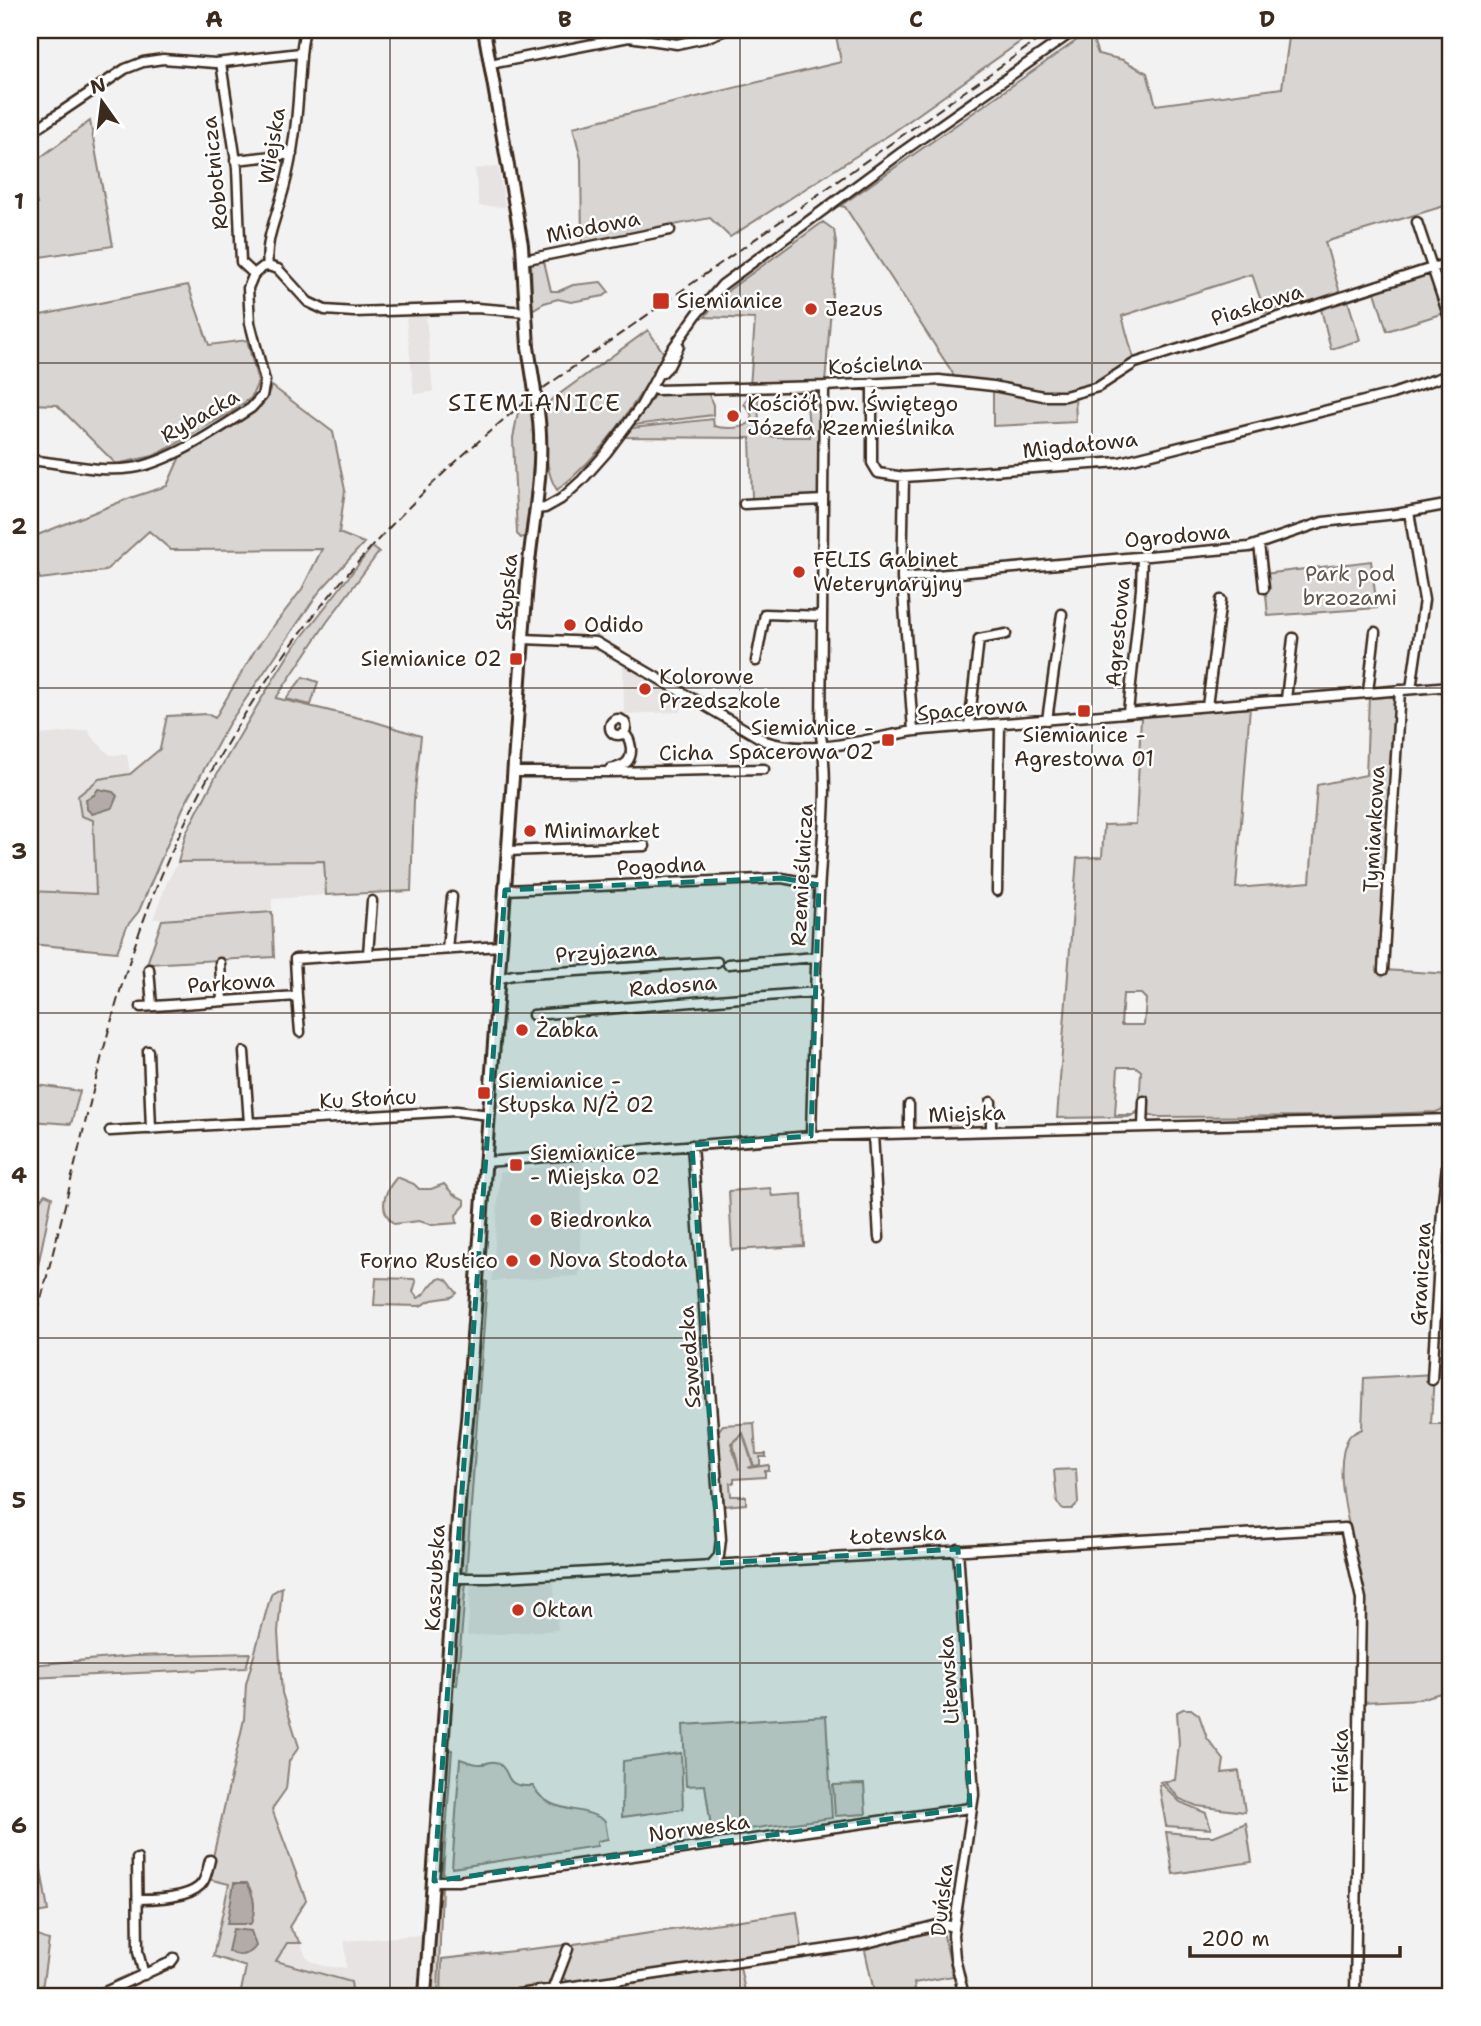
<svg xmlns="http://www.w3.org/2000/svg" width="1481" height="2026" font-family="'Shantell Sans',sans-serif">
	<rect width="100%" height="100%" fill="#f3f2f2"/>
	<filter id="ink" filterUnits="userSpaceOnUse"><feTurbulence type="fractalNoise" baseFrequency=".0143" numOctaves="2"/><feDisplacementMap in="SourceGraphic" scale="14" xChannelSelector="R" yChannelSelector="G"/><feConvolveMatrix kernelMatrix="1 2 1 2 8 2 1 2 1" color-interpolation-filters="sRGB"/></filter>
	<g filter="url(#ink)">
		<path fill="#e6e3e2" d="M498,166L505,207L479,206L475,169Z
			M426,316L433,392L414,394L406,318Z
			M623,663L693,704L691,707L685,703L680,712L624,714Z
			M89,730L90,735L110,755L127,754L130,774L99,779L93,819L96,895L30,891V736Z
			M324,861L326,895L272,899V912L153,919L167,882L178,862Z
			M583,1159L579,1276L492,1281L500,1172L530,1169L566,1160Z
			M553,1578L558,1630L467,1636L471,1583Z
			M421,1935L418,1996H353L351,1982L276,1962L287,1942L301,1943L306,1957L311,1961L323,1966L346,1968L345,1941Z"/>
		<path fill="#d8d5d2" stroke="#8a8078" stroke-width="2" fill-rule="evenodd" d="M835,30H1037L892,133L730,237L710,218L582,243L581,159L573,127L841,62Z
			M1290,30H1451V204L1325,242L1340,293L1434,265L1450,311L1387,331L1375,292L1348,301L1360,340L1331,349L1321,309L1296,317L1291,303L1265,313L1252,274L1122,316L1135,363L1114,378L1075,395L1076,422L993,426V386L955,380L952,372L845,207L840,206L1090,31L1098,54L1123,60L1147,73L1156,105L1282,88Z
			M90,121L113,246L33,258L31,317L188,285L209,345L247,340L258,382L251,398L231,412L169,448L153,456L116,464L57,405L30,404V206L37,204L30,179V165Z
			M823,222L834,230L836,243L825,384L750,387L755,319L705,317L715,303L730,289Z
			M543,257L551,291H559L573,285L601,282L609,292L604,296L571,302L558,299L544,303L532,310L531,260Z
			M648,330L665,355C634,405 604,454 557,490C541,466 549,433 543,406Z
			M272,386L333,432L345,490L339,533L364,543L319,592L228,725L183,808L139,911L127,926L117,952L30,944V891L96,894L93,820L81,816L78,796L99,779L130,774L160,749L167,716L207,714L215,718L255,650L302,589L322,549L171,550L149,531L105,571L40,579L30,553V538L130,498L167,486L182,452L261,406Z
			M707,390L713,405V415L634,425L656,393Z
			M822,394L821,497L752,498L750,438L625,437L632,428L713,419L714,426C730,431 768,428 744,404L748,397H758L759,427H766L767,437H810L806,395Z
			M531,403C538,448 531,490 525,536L521,538L517,534L513,438L518,412Z
			M372,547L379,552L327,622L276,698L372,721L421,736L414,800L411,891L326,895L324,861L178,862L186,833L217,774L260,701L291,651Z
			M1371,561L1377,608L1268,616L1264,574Z
			M303,677L318,682L311,705L286,699Z
			M1399,694L1383,970L1451,974V1106L1436,1112L1326,1116L1159,1117L1140,1112L1128,1117L1057,1118L1077,858L1102,857L1104,825L1136,824L1141,717L1250,706L1236,888L1310,882L1317,785L1366,775L1369,696ZM1123,994H1141L1146,999L1144,1025H1121ZM1118,1067H1136L1141,1071L1139,1110L1133,1115H1115Z
			M272,912L274,957L147,964L162,920Z
			M30,1084L80,1091L71,1124L30,1121Z
			M397,1177L414,1184L419,1189H431L444,1184L453,1194L465,1200V1205L456,1215L457,1223L432,1225L419,1221L394,1224C377,1209 384,1192 397,1177Z
			M770,1188L772,1196L802,1194L804,1246L732,1250L729,1191Z
			M45,1194L52,1197L30,1305C30,1279 26,1212 45,1194Z
			M376,1278L414,1279L416,1282L413,1292L418,1298C429,1293 430,1280 442,1278L447,1280L457,1293L452,1297L432,1300L420,1306L374,1305Z
			M482,1280L487,1282L466,1576L461,1573L459,1567Z
			M1434,1374L1431,1424H1451V1690L1420,1699L1363,1702C1363,1669 1368,1631 1365,1599C1360,1557 1326,1471 1350,1435L1362,1429L1364,1378Z
			M754,1423L756,1454H766V1457H760V1465L754,1466L743,1433L731,1443L739,1470L733,1443L743,1434L753,1466L748,1468L769,1465V1471H765V1477L734,1479V1483H730L731,1496H746V1504L724,1506L718,1431L723,1425Z
			M1076,1469L1078,1503L1072,1509H1062L1057,1502L1054,1470Z
			M466,1581L457,1685H454L452,1682L458,1588Z
			M282,1587L278,1632L282,1693L299,1747L289,1761L286,1789L272,1809L306,1900L289,1927L301,1943H287L276,1961L351,1982L353,1996H240L246,1967L213,1956L229,1884L208,1879L244,1719L246,1684L270,1598L272,1593Z
			M250,1653L246,1668L30,1678V1665L135,1656Z
			M1183,1709H1191L1199,1715L1207,1738L1224,1760L1222,1773L1239,1771L1245,1812L1197,1806L1180,1799L1166,1784L1159,1782L1175,1780L1179,1744L1177,1712Z
			M826,1716L832,1818L689,1837V1830L711,1827L705,1785L686,1786L683,1725Z
			M448,1750H452L443,1874L440,1843Z
			M681,1753L683,1809L622,1817L623,1761Z
			M460,1759C467,1761 474,1765 482,1764C489,1764 492,1759 498,1763C514,1773 500,1787 533,1786C549,1816 582,1804 605,1821L608,1839L597,1841V1846L452,1868Z
			M864,1784L866,1814L835,1816L833,1785Z
			M1159,1785H1163L1180,1802L1206,1813L1211,1829L1166,1826Z
			M1246,1823L1252,1862L1173,1874L1166,1832L1202,1836H1214Z
			M30,1828H34L48,1911L30,1914Z
			M442,1887L438,1996H430L435,1903Z
			M797,1912L802,1948L570,1982L563,1978L574,1944Z
			M30,1916C32,1931 34,1937 49,1940L41,1996H30Z
			M939,1928L943,1931L953,1976L914,1983L916,1996H875L864,1946Z
			M566,1945L548,1985L484,1996H441L442,1959Z
			M740,1967L746,1996H628L626,1984Z"/>
		<path fill="#b2aba7" stroke="#827770" stroke-width="2" d="M98,789L113,792L117,796L112,808L92,814L87,809L86,799L94,795Z
			M234,1883H247C255,1897 256,1909 251,1924H227Z
			M233,1929L251,1931L256,1946C249,1956 239,1957 228,1951Z"/>
		<g fill="none" stroke-linecap="round" stroke-linejoin="round">
			<defs>
				<path id="minor" d="M221,63L237,168L241,262L254,274
					M490,64L629,37L677,44L705,38L726,30
					M30,133L125,69L143,62L163,59L215,63L300,53
					M235,160L292,154
					M1417,222L1451,324
					M523,260L670,230
					M268,266C265,243 274,223 280,202C292,164 297,123 299,84C301,65 300,48 305,30
					M662,373L669,366L679,346
					M872,383V463L878,473L904,477L1120,462L1392,394L1451,374
					M651,388L656,390L824,386L939,380L993,386L1043,396H1065L1098,387L1135,363L1451,262
					M30,460C62,463 99,473 132,468C169,463 220,428 251,408L262,396L265,381L250,323L248,288L254,274L263,267L268,266L278,269L308,302L325,310L354,312L476,308L526,312
					M904,477L902,578L913,731
					M744,504L823,500
					M535,509L545,508L561,499L582,480L606,453L641,406L670,352L697,314L722,285L902,152L1075,30
					M1409,512L1424,600L1411,689
					M1259,544L1264,588
					M902,578L1249,547L1323,522L1396,514L1451,504
					M523,639L596,642L765,741C813,757 867,738 915,731C933,729 951,728 969,726L1451,686
					M756,661L765,614L822,616
					M1368,692L1375,632
					M1286,699L1293,638
					M1207,706L1221,600
					M1128,712L1141,589L1142,556
					M610 727a8 8 0 1 1 16 0a8 8 0 1 1-16 0Z
					M1047,720L1062,614
					M969,726L979,639L1006,634
					M610,769C615,768 623,766 627,762C634,754 631,739 624,733
					M513,772H610L764,769
					M507,851L645,846
					M505,890L782,878L819,885
					M997,891L1000,724
					M447,949L452,897
					M368,954L372,901
					M220,963L222,1001
					M728,964L816,957
					M149,969L152,1006
					M1383,970L1400,690
					M498,979L513,975L717,962
					M297,996L300,1032
					M141,1007L297,996L295,959L501,946
					M533,1015L816,992
					M148,1051L151,1129
					M244,1052L249,1123
					M991,1102V1131
					M1143,1127L1144,1101
					M110,1131L456,1111L489,1115
					M909,1133V1105
					M873,1134L879,1238
					M811,1136C813,1056 815,976 819,896C821,844 830,787 821,736L824,386
					M692,1145L721,1539L719,1556L712,1564
					M485,1162L811,1136L1451,1119
					M1432,1380L1442,1210L1451,1130
					M958,1549L974,1795L953,1935L955,1958L964,1996
					M454,1578H488L1345,1528L1361,1599L1355,1996
					M137,1859L138,1952L144,1975
					M434,1881H458L970,1808
					M139,1899C156,1899 193,1898 203,1882C207,1875 208,1867 210,1860
					M96,1996L171,1962L174,1958
					M505,1996L863,1944L941,1924L954,1927
					M550,1996L568,1949"/>
				<path id="major" d="M484,30L522,245L528,347L534,385
					M425,1996L460,1489L467,1420L527,582C532,520 548,462 536,399"/>
			</defs>
			<use href="#minor" stroke="#3b2a1e" stroke-width="13"/>
			<use href="#major" stroke="#3b2a1e" stroke-width="16"/>
			<use href="#minor" stroke="#fff" stroke-width="8"/>
			<use href="#major" stroke="#fff" stroke-width="10"/>
			<path stroke="#3b2a1e" stroke-width="2" stroke-dasharray="10 5" stroke-linecap="butt" d="M30,1342C47,1276 64,1210 80,1144C97,1074 114,1004 138,936C215,717 354,538 535,394L1052,30"/>
			<defs>
				<path id="major-bridge" d="M534,385L536,399"/>
			</defs>
			<use href="#major-bridge" stroke="#3b2a1e" stroke-width="16" stroke-linecap="butt"/>
			<use href="#major-bridge" stroke="#fff" stroke-width="10"/>
		</g>
	</g>
	<path fill="#0f766e" fill-opacity="0.2" stroke="#0f766e" stroke-width="5" stroke-dasharray="14 9" stroke-linejoin="round" d="M782,878L819,885L811,1136L692,1145L719,1563L958,1549L970,1808L434,1881L505,890Z"/>
	<path fill="none" stroke="#3b2a1e" stroke-width="2" stroke-opacity="0.55" d="M390,30V1996M740,30V1996M1092,30V1996M30,363H1451M30,688H1451M30,1013H1451M30,1338H1451M30,1663H1451"/>
	<g fill="#c8321e" stroke="#fff" stroke-width="2.5">
		<rect x="652" y="292" width="18" height="18" rx="3.5"/>
		<circle cx="811" cy="309" r="7"/>
		<circle cx="733" cy="416" r="7"/>
		<circle cx="799" cy="572" r="7"/>
		<circle cx="570" cy="625" r="7"/>
		<rect x="509" y="652" width="14" height="14" rx="3.5"/>
		<circle cx="645" cy="689" r="7"/>
		<rect x="1077" y="704" width="14" height="14" rx="3.5"/>
		<rect x="881" y="733" width="14" height="14" rx="3.5"/>
		<circle cx="530" cy="831" r="7"/>
		<circle cx="522" cy="1030" r="7"/>
		<rect x="477" y="1086" width="14" height="14" rx="3.5"/>
		<rect x="509" y="1158" width="14" height="14" rx="3.5"/>
		<circle cx="536" cy="1220" r="7"/>
		<circle cx="535" cy="1260" r="7"/>
		<circle cx="512" cy="1261" r="7"/>
		<circle cx="518" cy="1610" r="7"/>
	</g>
	<g text-anchor="middle" stroke-width="5" stroke-linejoin="round" paint-order="stroke">
		<g font-size="21" fill="#3b2a1e" stroke="#fff">
			<text transform="translate(272 146) rotate(-81)" y="7">Wiejska</text>
			<text transform="translate(215 173) rotate(-96)" y="7">Robotnicza</text>
			<text transform="translate(593 227) rotate(-11)" y="7">Miodowa</text>
			<text transform="translate(1257 305) rotate(-18)" y="7">Piaskowa</text>
			<text transform="translate(875 365) rotate(-3)" y="7">Kościelna</text>
			<text transform="translate(200 416) rotate(-30)" y="7">Rybacka</text>
			<text transform="translate(1080 445) rotate(-6)" y="7">Migdałowa</text>
			<text transform="translate(1177 536) rotate(-5)" y="7">Ogrodowa</text>
			<text transform="translate(507 592) rotate(-85)" y="7">Słupska</text>
			<text transform="translate(1118 632) rotate(-85)" y="7">Agrestowa</text>
			<text transform="translate(972 709) rotate(-5)" y="7">Spacerowa</text>
			<text transform="translate(686 753) rotate(-1)" y="7">Cicha</text>
			<text transform="translate(1374 829) rotate(-87)" y="7">Tymiankowa</text>
			<text transform="translate(661 866) rotate(-3)" y="7">Pogodna</text>
			<text transform="translate(802 875) rotate(-87)" y="7">Rzemieślnicza</text>
			<text transform="translate(606 952) rotate(-4)" y="7">Przyjazna</text>
			<text transform="translate(231 983) rotate(-4)" y="7">Parkowa</text>
			<text transform="translate(673 986) rotate(-5)" y="7">Radosna</text>
			<text transform="translate(368 1099) rotate(-3)" y="7">Ku Słońcu</text>
			<text transform="translate(967 1114) rotate(-2)" y="7">Miejska</text>
			<text transform="translate(1421 1274) rotate(-87)" y="7">Graniczna</text>
			<text transform="translate(690 1357) rotate(-94)" y="7">Szwedzka</text>
			<text transform="translate(898 1535) rotate(-3)" y="7">Łotewska</text>
			<text transform="translate(435 1578) rotate(-87)" y="7">Kaszubska</text>
			<text transform="translate(949 1680) rotate(-94)" y="7">Litewska</text>
			<text transform="translate(1341 1761) rotate(-90)" y="7">Fińska</text>
			<text transform="translate(699 1828) rotate(-8)" y="7">Norweska</text>
			<text transform="translate(942 1900) rotate(-84)" y="7">Duńska</text>
		</g>
		<g font-size="21" fill="#3b2a1e" stroke="#fff" text-anchor="start">
			<text x="677" y="308">Siemianice</text>
			<text x="825" y="316">Jezus</text>
			<text x="747" y="411">Kościół pw. Świętego<tspan x="747" dy="24">Józefa Rzemieślnika</tspan></text>
			<text x="813" y="567">FELIS Gabinet<tspan x="813" dy="24">Weterynaryjny</tspan></text>
			<text x="584" y="632">Odido</text>
			<text x="502" y="666" text-anchor="end">Siemianice 02</text>
			<text x="659" y="684">Kolorowe<tspan x="659" dy="24">Przedszkole</tspan></text>
			<text x="874" y="735" text-anchor="end">Siemianice -<tspan x="874" dy="24">Spacerowa 02</tspan></text>
			<text x="1084" y="742" text-anchor="middle">Siemianice -<tspan x="1084" dy="24">Agrestowa 01</tspan></text>
			<text x="544" y="838">Minimarket</text>
			<text x="536" y="1037">Żabka</text>
			<text x="498" y="1088">Siemianice -<tspan x="498" dy="24">Słupska N/Ż 02</tspan></text>
			<text x="530" y="1160">Siemianice<tspan x="530" dy="24">- Miejska 02</tspan></text>
			<text x="550" y="1227">Biedronka</text>
			<text x="549" y="1267">Nova Stodoła</text>
			<text x="498" y="1268" text-anchor="end">Forno Rustico</text>
			<text x="532" y="1617">Oktan</text>
		</g>
		<g font-size="21" fill="#62554b" stroke="#fff">
			<text x="1350" y="581">Park pod<tspan x="1350" dy="24">brzozami</tspan></text>
		</g>
		<g font-size="24" letter-spacing="2" fill="#3b2a1e" stroke="#fff">
			<text x="535" y="411">SIEMIANICE</text>
		</g>
	</g>
	<rect width="1481" height="2026" fill="none" stroke="#fff" stroke-width="77"/>
	<g transform="translate(102 102) rotate(346)" stroke="#ffffff" stroke-width="5" paint-order="stroke">
	<path d="M0-5L12 26L0 18L-12 26Z" fill="#3b2a1e"/>
	<text y="-10" font-size="19" font-weight="bold" text-anchor="middle" fill="#3b2a1e">N</text>
	</g>
	<path d="M1190 1946v10h210v-10" fill="none" stroke="#3b2a1e" stroke-width="3.5"/>
	<text x="1201" y="1946" font-size="21" fill="#3b2a1e" stroke="#ffffff" stroke-width="5" paint-order="stroke">200 m</text>
	<rect x="38" y="38" width="1404" height="1950" fill="none" stroke="#3b2a1e" stroke-width="2.5"/>
	<g font-size="23" text-anchor="middle" font-weight="bold" fill="#3b2a1e">
		<text x="214" y="27">A</text>
		<text x="565" y="27">B</text>
		<text x="916" y="27">C</text>
		<text x="1267" y="27">D</text>
		<text x="19" y="209">1</text>
		<text x="19" y="534">2</text>
		<text x="19" y="859">3</text>
		<text x="19" y="1183">4</text>
		<text x="19" y="1508">5</text>
		<text x="19" y="1833">6</text>
	</g>
</svg>
